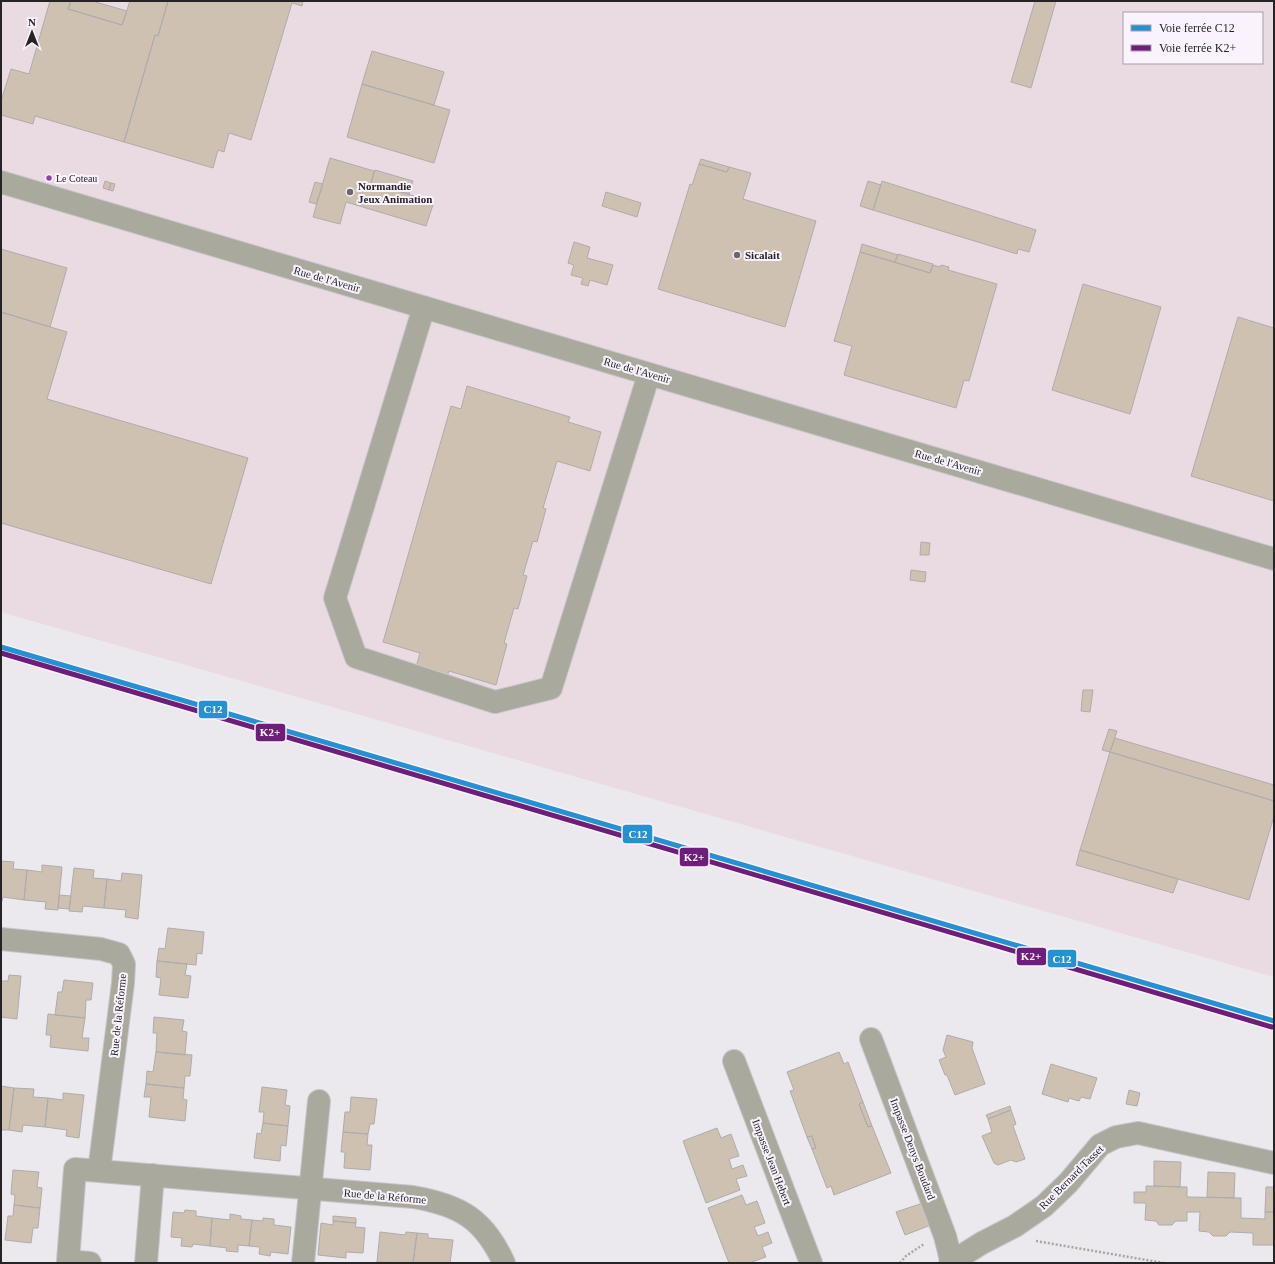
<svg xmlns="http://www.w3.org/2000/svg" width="1275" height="1264" font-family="Georgia,serif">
	<rect width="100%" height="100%" fill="#ebe8ee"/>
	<path fill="#eadbe2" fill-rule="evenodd" d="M1,1H1274V977L1,612ZM1124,13H1262V63H1124Z"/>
	<path fill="#cec1b2" stroke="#aeacad" d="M50,1H71L68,9L122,25L130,1H168L158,36L155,35L124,142L35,116L33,124L1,115V101L11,69L29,74Z
		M71,1H92L127,11L122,25L68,9Z
		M168,1H303L302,6L292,3L251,140L229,133L224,152L218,150L213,168L124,142L155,35L158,36Z
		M1035,1H1056L1031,88L1011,82Z
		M372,51L444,72L434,105L362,84Z
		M362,84L450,110L434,163L347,137Z
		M330,158L374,171L371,183L434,202L426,226L346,202L340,224L313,217Z
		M701,159L729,167L727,172L699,164Z
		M699,164L727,172L729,167L751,173L743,199L816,221L785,327L658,289L690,184L692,185Z
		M375,170L413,181L409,194L371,183Z
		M105,181L111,183L109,190L103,188Z
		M868,181L881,185L873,210L860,206Z
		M882,181L1036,230L1029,252L1018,249L1017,254L873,210Z
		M315,182L323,184L316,204L309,202Z
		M111,183L115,184L113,191L109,190Z
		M606,192L641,203L637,217L602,206Z
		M574,242L590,247L587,258L613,265L607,285L590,280L588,286L581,284L583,278L571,275L574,265L568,263Z
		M862,244L898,255L895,262L860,252Z
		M1,249L67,268L50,327L1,312Z
		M860,252L930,273L933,265L940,267L941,265L949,267L948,270L997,284L969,381L964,380L956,408L844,375L852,346L834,341Z
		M898,254L933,264L930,273L895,262Z
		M1083,284L1161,307L1130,414L1052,390Z
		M1,312L67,332L47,399L248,458L211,584L1,523Z
		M1238,317L1274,328V501L1191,476Z
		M467,386L570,417L568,422L601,432L590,471L557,461L543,508L546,509L537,542L533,541L523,575L527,576L518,609L514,608L504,643L507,644L496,685L449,671L447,676L416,667L420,653L383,642L451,406L461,409Z
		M921,542L930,543L929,555H920Z
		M911,570L926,572L925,582L910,580Z
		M1083,690H1093L1090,712L1081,711Z
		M1109,729L1117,731L1110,752L1102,750Z
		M1115,738L1274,785V801L1110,752Z
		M1110,752L1274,801V816L1249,900L1080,850Z
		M1080,850L1178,879L1173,893L1076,865Z
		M1,861L14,862L13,869L27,870L24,900L3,897L1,904Z
		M42,865L62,867L58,910L45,909L46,902L24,900L27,870L42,872Z
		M74,868L94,870L93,878L107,879L104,908L83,906L82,912L69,911Z
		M122,873L142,875L138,919L125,917L126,910L104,908L107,879L121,881Z
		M59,895L71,896L69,909L58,908Z
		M168,928L204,932L202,954L197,953L196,965L157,961L159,948L165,949Z
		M157,961L187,964L185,975L191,976L188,998L159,995L161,978L156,977Z
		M9,975L21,976L17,1019L1,1017V981H8Z
		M64,980L93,983L91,1000H86L85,1018L55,1015L58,992H62Z
		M48,1014L85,1018L82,1038H89L88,1051L50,1047L51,1035H46Z
		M154,1017L184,1020L182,1031L187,1032L185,1055L156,1052L157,1033H153Z
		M947,1035L973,1042L972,1048L985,1084L955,1095L947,1075H945L939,1060L946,1057L943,1050Z
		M156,1052L192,1055L190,1076H185L184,1088L146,1084L147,1071L153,1072Z
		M839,1052L844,1064L848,1062L863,1102L859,1104L868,1127L872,1126L891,1173L834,1195L831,1186L827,1188L812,1149L816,1148L812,1136L807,1137L790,1091L794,1090L787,1072Z
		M1051,1064L1097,1078L1090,1099L1081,1097L1079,1101L1069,1098L1068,1102L1042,1094Z
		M146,1084L184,1088L183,1099L187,1100L185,1121L149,1117L151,1097H144Z
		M1,1086L14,1088L9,1130H1Z
		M262,1087L287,1090L285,1105L290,1106L288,1126L263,1123L264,1112H259Z
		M14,1088L34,1089L33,1097L48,1098L45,1127L23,1125L22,1132L9,1130Z
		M1129,1090L1140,1093L1137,1106L1126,1104Z
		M63,1093L84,1095L79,1138L66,1136L67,1130L45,1127L48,1098L63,1100Z
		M351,1097L377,1099L374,1124H370L368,1134L343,1132L345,1112H350Z
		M863,1102L872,1126L868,1127L859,1104Z
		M1010,1106L1011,1110L988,1119L986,1115Z
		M1011,1110L1016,1124L1013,1126L1025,1159L1016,1162L1011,1160L998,1165L994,1163L982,1136L992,1132L988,1119Z
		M263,1123L288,1126L286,1146L281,1145L280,1161L254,1158L257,1133L261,1134Z
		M717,1128L721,1138L731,1134L739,1156L729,1159L732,1169L743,1165L747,1176L736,1179L740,1190L706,1203L683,1141Z
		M343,1132L368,1134L367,1145H372L370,1170L344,1168L345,1152H341Z
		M812,1136L816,1148L812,1149L807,1137Z
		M1154,1161L1181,1162L1180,1187L1154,1186Z
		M13,1170L39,1172L37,1187L42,1188L40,1208L14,1205L15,1195L11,1194Z
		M1208,1172L1235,1173L1234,1198L1207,1197Z
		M1146,1186L1187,1187V1197L1241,1198V1218L1265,1219V1212H1274V1245H1253V1233L1230,1232L1226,1236H1213L1209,1232L1199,1231L1200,1212H1187V1221H1176L1172,1225H1159L1156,1221L1145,1220L1146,1203H1134V1192H1146Z
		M1266,1187H1274V1212H1265Z
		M742,1195L746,1205L757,1201L765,1223L754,1227L758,1236L768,1232L772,1243L762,1247L766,1257L749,1263H729L708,1208Z
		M923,1203L931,1225L905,1235L896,1212Z
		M14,1205L40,1208L38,1228H33L31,1243L5,1240L8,1216H13Z
		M185,1210L196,1211V1216L212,1218L210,1246L193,1244L192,1247L181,1246L182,1238L171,1237L173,1212L184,1213Z
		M230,1214L241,1216V1219L252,1220L249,1246L238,1245V1252L226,1251L227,1248L210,1246L212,1218L230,1220Z
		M333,1216L356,1218V1223L333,1221Z
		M263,1218L274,1219V1225L291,1227L288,1254L271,1252L270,1256L259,1254L260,1247L249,1246L252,1220L263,1221Z
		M333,1221L356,1223L355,1227L365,1228L363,1253L346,1252V1258L318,1255L321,1223L333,1225Z
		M380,1232L405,1235L406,1232L417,1233L413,1263L377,1262Z
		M417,1233L428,1234V1238L453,1240L450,1263H413Z"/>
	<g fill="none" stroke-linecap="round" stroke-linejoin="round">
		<defs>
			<path id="minor" d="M1,182L1274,559
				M424,307L335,598L356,657L495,702L551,688L649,374
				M1,939L101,949L119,954L124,964L123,983L99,1171L413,1197C460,1205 484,1219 504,1263
				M871,1039L945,1236L951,1260
				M734,1061L811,1263
				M90,1263L68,1261L75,1169L99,1171
				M146,1263L153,1175
				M303,1263L319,1101
				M950,1263L982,1243L1015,1226L1044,1206L1068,1183L1100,1145L1116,1137L1138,1133L1274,1163"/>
		</defs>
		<use href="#minor" stroke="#c7c5c9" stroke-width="24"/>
		<path stroke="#a7a79e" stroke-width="2.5" stroke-dasharray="2 2" stroke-linecap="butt" d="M1036,1241L1164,1263
			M900,1263L906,1256L924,1244"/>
		<use href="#minor" stroke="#aaa99e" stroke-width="22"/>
		<defs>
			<path id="rail-1" d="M1,647L1274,1021"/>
			<path id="rail-2" d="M1,653L1272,1027"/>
		</defs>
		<use href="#rail-1" stroke="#faf3fd" stroke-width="8"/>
		<use href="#rail-2" stroke="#faf3fd" stroke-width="8"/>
		<use href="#rail-1" stroke="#2691d0" stroke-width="5"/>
		<use href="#rail-2" stroke="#6e1e78" stroke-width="5"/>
	</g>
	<circle fill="#8e44ad" stroke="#faf3fd" stroke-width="1.5" cx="49" cy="178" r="3.5"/>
	<g fill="#6a686c" stroke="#faf3fd" stroke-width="1.5">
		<circle cx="350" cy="192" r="4"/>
		<circle cx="737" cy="255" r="4"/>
	</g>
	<g text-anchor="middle" stroke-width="4" stroke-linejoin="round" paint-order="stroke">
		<g font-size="10" fill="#252326" stroke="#faf3fd" text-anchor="start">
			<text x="56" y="182">Le Coteau</text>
		</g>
		<g font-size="11" font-weight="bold" fill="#252326" stroke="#faf3fd" text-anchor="start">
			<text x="358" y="190">Normandie<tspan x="358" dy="13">Jeux Animation</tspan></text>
			<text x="745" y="259">Sicalait</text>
		</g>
		<g font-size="11" fill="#252326" stroke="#faf3fd">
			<text transform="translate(327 279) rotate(16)" y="4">Rue de l'Avenir</text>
			<text transform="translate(637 370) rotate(16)" y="4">Rue de l'Avenir</text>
			<text transform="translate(948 462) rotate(16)" y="4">Rue de l'Avenir</text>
			<text transform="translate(118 1015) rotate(-84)" y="4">Rue de la Réforme</text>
			<text transform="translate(913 1149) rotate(69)" y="4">Impasse Denys Boudard</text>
			<text transform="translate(772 1162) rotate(69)" y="4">Impasse Jean Hebert</text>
			<text transform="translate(1071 1177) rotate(-45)" y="4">Rue Bernard Tasset</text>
			<text transform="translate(385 1196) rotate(5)" y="4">Rue de la Réforme</text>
		</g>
	</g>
	<g stroke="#faf3fd" stroke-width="1.5">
		<rect x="198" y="700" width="30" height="19" rx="4" fill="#2691d0"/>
		<rect x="255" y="723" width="31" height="19" rx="4" fill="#6e1e78"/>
		<rect x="622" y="824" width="31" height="20" rx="4" fill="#2691d0"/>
		<rect x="679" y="847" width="30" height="20" rx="4" fill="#6e1e78"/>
		<rect x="1016" y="947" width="31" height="19" rx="4" fill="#6e1e78"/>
		<rect x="1047" y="949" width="30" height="19" rx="4" fill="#2691d0"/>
	</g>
	<g font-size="11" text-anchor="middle" font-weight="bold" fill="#fff">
		<text x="213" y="713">C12</text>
		<text x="270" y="736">K2+</text>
		<text x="638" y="838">C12</text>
		<text x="694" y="861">K2+</text>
		<text x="1031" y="960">K2+</text>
		<text x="1062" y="963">C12</text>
	</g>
	<rect width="1275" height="1264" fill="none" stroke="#252326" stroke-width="4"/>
	<rect x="1123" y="12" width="140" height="52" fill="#faf3fd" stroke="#a5a0a7"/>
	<rect x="1131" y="25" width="20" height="6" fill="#2691d0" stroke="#a5a0a7"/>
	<text x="1159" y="32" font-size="12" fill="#252326">Voie ferrée C12</text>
	<rect x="1131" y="45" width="20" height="6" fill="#6e1e78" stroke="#a5a0a7"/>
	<text x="1159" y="52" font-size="12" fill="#252326">Voie ferrée K2+</text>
	<g transform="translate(32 32)" stroke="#faf3fd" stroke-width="3" paint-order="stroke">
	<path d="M0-3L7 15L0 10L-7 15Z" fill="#252326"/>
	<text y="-6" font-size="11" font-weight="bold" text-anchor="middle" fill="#252326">N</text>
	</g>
</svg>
